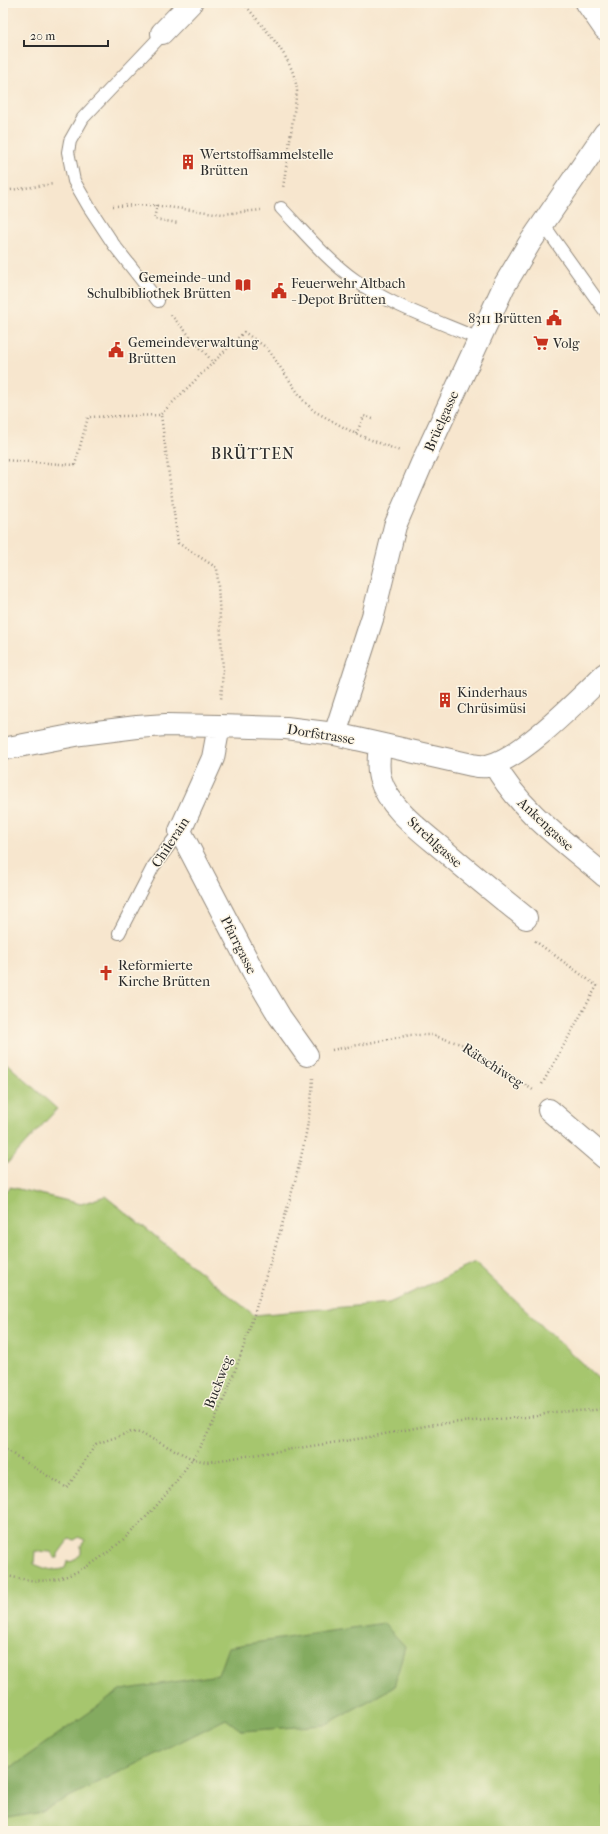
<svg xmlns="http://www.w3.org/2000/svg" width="608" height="1834" font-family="'IM FELL French Canon',serif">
	<rect width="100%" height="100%" fill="#fcf5e5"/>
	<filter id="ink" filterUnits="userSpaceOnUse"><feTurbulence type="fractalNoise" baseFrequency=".025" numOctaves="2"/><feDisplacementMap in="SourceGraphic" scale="8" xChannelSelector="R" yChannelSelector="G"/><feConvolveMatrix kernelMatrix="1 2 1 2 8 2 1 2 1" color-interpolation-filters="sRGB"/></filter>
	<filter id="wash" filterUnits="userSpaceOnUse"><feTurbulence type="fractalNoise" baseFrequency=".012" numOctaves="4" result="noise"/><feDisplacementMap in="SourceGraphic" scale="16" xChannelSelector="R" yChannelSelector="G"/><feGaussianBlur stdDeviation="0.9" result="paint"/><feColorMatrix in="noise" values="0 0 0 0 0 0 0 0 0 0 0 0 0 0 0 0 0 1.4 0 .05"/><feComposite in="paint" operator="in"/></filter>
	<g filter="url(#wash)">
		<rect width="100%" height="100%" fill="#f7e6ce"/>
		<path fill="#a6c66e" stroke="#68784c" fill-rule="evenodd" d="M3,1060L57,1109L3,1168Z
			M10,1187L81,1204L105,1196L254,1315L389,1303L475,1263L605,1385V1831H3V1193ZM78,1537L85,1540L81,1546V1554L73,1561L67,1562L65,1568C53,1572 46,1569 34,1564L35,1551L51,1552L55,1558H58V1554L69,1539L75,1540Z"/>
		<path fill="#84ab61" stroke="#586b46" d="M383,1623L405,1646L394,1687L325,1725L242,1731L226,1719L37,1813L3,1819V1770L13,1766L121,1690L218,1675L228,1647Z"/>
	</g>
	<g filter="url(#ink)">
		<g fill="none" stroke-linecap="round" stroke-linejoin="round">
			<defs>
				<path id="lane" d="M281,208C304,232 327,260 355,280C389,305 440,322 479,339
					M543,224L605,311
					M158,301L114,245L89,207L74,181L68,152L70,141L83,118L158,39L162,33
					M119,933L153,867L180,831"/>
				<path id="street" d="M162,33L191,3
					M219,726L213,758L180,831L255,975L280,1017L307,1055
					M335,734L373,616L395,526L422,463L504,286L529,244L605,133
					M380,745C379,756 377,767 380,778C389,809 423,832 446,852C472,875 499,896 526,918
					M3,749L81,734L137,727L166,725L219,726L286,728L335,734L472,765C477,766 482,767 487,766C520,760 580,698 605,674
					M494,764C520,811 565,842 605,876
					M549,1110L605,1158"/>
				<path id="secondary" d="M587,3L605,29"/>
			</defs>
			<use href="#lane" stroke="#91887c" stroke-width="14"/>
			<use href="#street" stroke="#91887c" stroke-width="24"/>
			<use href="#secondary" stroke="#91887c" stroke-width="24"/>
			<path stroke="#91887c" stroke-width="2.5" stroke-dasharray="1 3" stroke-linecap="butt" d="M244,3C264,30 294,56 297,91L283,188
				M3,191L54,184
				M157,205L154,219L178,223
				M113,206L152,205L223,214L261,210
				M171,315L213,362
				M161,414L244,332L267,348L303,400L314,411L356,434L400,451
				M356,434L364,416L373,419
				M3,460L75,465L88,417L161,415L178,543L217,568L223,670L221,701
				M535,941L597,986L541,1086
				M332,1050L410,1035H432L464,1045L533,1090
				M3,1448L67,1488L96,1444L131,1432L140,1433L193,1459L207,1462L364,1438L436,1424L536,1416L553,1412L595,1410L605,1408
				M3,1575C21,1579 39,1583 57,1579C116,1565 188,1475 213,1423C237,1374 252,1320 268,1269C288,1206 309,1145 313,1078"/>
			<use href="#lane" stroke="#fff" stroke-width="12"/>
			<use href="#street" stroke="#fff" stroke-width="22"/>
			<use href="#secondary" stroke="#fff" stroke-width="22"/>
		</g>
	</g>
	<defs>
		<symbol id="building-bare" viewBox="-9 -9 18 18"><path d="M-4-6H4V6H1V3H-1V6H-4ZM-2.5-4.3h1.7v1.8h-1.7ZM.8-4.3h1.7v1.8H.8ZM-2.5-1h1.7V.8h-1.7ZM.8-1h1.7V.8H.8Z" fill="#c8321e" stroke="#fcf5e5" stroke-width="2.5" paint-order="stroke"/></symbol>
		<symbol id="library-bare" viewBox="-9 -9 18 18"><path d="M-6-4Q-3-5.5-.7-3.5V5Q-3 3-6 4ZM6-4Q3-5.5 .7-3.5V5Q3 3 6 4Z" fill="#c8321e" stroke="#fcf5e5" stroke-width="2.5" paint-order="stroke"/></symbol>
		<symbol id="civic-bare" viewBox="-9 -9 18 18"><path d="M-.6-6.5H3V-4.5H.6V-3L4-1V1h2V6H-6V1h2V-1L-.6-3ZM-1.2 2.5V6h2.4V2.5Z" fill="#c8321e" stroke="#fcf5e5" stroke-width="2.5" paint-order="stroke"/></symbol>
		<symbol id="supermarket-bare" viewBox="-9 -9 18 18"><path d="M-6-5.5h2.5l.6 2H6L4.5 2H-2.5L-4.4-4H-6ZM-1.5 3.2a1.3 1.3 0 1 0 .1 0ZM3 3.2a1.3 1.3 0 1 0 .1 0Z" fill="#c8321e" stroke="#fcf5e5" stroke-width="2.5" paint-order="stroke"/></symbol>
		<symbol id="church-bare" viewBox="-9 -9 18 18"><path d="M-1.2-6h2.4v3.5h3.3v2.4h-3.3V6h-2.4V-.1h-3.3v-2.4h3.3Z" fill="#c8321e" stroke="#fcf5e5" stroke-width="2.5" paint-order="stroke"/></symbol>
	</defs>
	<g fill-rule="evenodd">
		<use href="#building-bare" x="177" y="151" width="22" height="22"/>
		<use href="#library-bare" x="232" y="274" width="22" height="22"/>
		<use href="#civic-bare" x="268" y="280" width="22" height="22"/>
		<use href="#civic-bare" x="543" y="307" width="22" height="22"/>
		<use href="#supermarket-bare" x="530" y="332" width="22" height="22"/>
		<use href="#civic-bare" x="105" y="339" width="22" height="22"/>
		<use href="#building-bare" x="434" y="689" width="22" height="22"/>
		<use href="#church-bare" x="95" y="962" width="22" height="22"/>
	</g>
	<g text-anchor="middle" stroke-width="3" stroke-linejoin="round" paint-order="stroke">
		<g font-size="14" fill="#2b2b2b" stroke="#fcf5e5" text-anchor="start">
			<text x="200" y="159">Wertstoffsammelstelle<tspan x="200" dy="16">Brütten</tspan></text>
			<text x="231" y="282" text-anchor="end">Gemeinde- und<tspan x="231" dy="16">Schulbibliothek Brütten</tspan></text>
			<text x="291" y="288">Feuerwehr Altbach<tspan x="291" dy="16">- Depot Brütten</tspan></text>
			<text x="542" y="323" text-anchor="end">8311 Brütten</text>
			<text x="128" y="347">Gemeindeverwaltung<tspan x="128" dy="16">Brütten</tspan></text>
			<text x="553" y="348">Volg</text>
			<text x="457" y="697">Kinderhaus<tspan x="457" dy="16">Chrüsimüsi</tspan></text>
			<text x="118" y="970">Reformierte<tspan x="118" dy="16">Kirche Brütten</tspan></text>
		</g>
		<g font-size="14" fill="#2b2b2b" stroke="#fcf5e5">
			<text transform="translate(441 421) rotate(-66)" y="5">Brüelgasse</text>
			<text transform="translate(321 734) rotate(9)" y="5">Dorfstrasse</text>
			<text transform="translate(546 824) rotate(43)" y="5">Ankengasse</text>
			<text transform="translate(170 842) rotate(-57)" y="5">Chilerain</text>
			<text transform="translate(435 842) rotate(42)" y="5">Strehlgasse</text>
			<text transform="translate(239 945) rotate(63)" y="5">Pfarrgasse</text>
			<text transform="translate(493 1065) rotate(33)" y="5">Rätschiweg</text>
			<text transform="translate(218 1382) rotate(-69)" y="5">Buckweg</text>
		</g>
		<g font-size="16" letter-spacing="1" fill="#2b2b2b" stroke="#fcf5e5">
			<text x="253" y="459">BRÜTTEN</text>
		</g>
	</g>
	<rect width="608" height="1834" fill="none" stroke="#fcf5e5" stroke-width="16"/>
	<path d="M24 40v6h84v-6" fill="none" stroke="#2b2b2b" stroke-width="2"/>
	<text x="30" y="40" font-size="12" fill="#2b2b2b" stroke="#fcf5e5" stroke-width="3" paint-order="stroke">20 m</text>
</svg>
